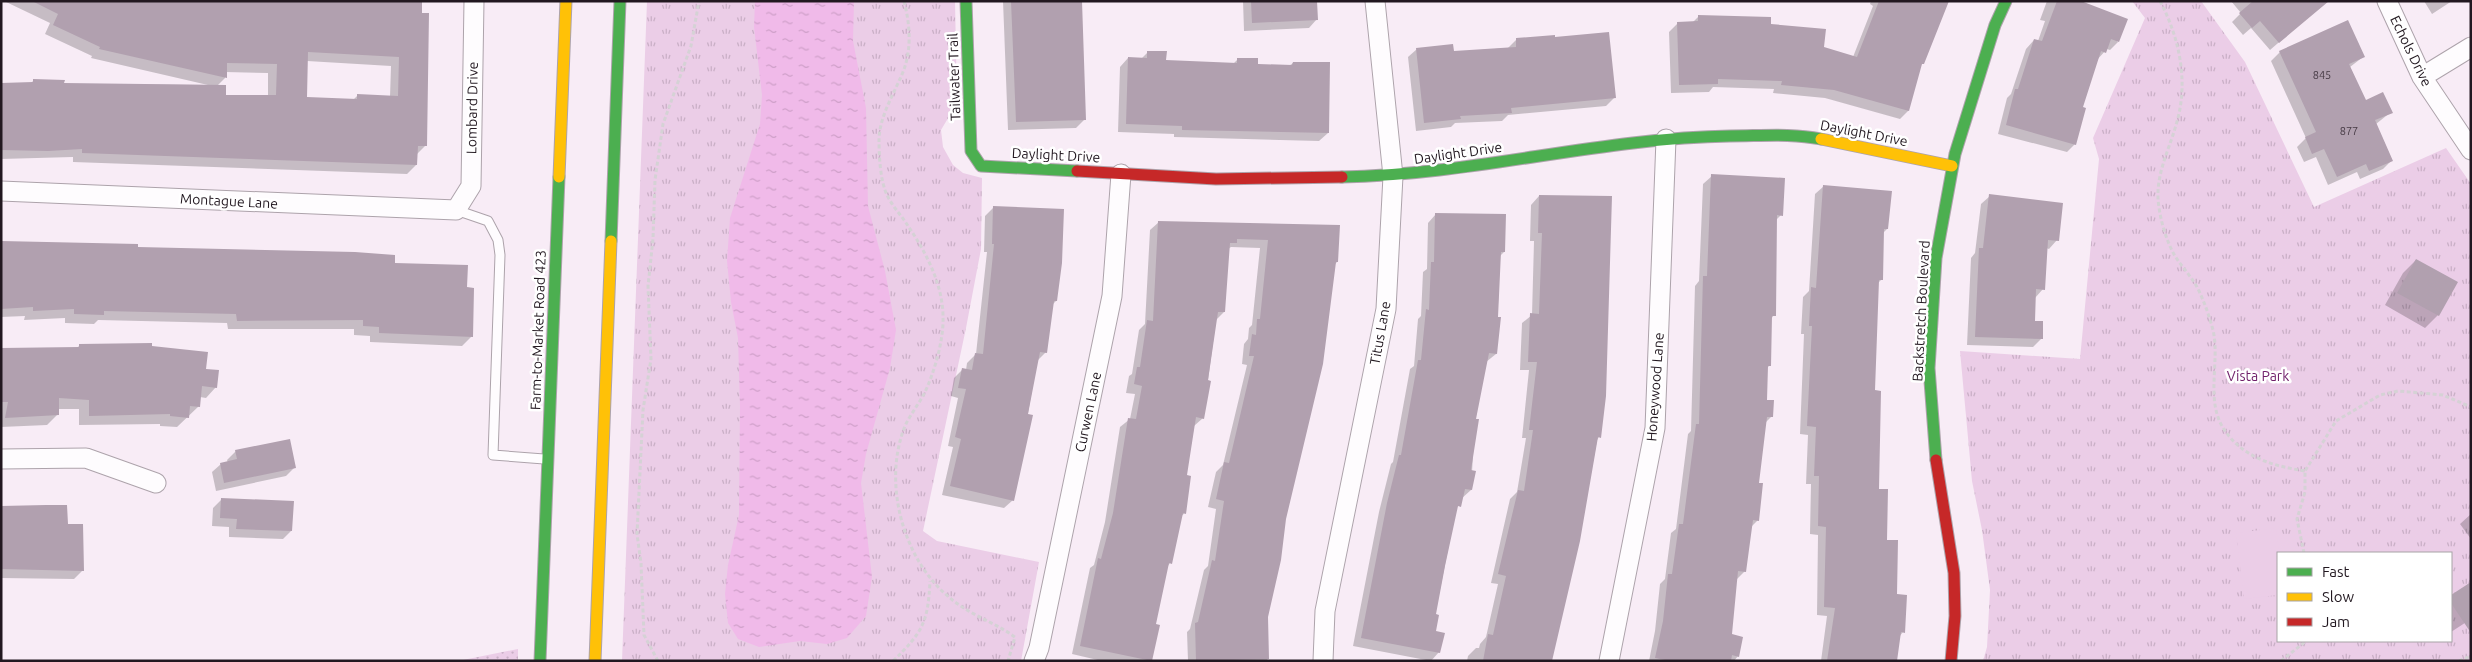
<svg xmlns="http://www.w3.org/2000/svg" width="2472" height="662" font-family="Ubuntu,sans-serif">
	<defs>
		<pattern id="grass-dots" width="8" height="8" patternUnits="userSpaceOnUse" patternTransform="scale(1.25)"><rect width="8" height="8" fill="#ebcde7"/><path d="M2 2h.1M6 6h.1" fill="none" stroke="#c9afc6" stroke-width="1.8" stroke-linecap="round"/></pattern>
		<pattern id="park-tufts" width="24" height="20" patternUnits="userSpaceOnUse" patternTransform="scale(1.25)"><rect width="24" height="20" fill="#ebcde7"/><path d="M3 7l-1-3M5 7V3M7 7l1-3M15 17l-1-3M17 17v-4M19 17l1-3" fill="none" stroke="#c9afc6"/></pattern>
		<pattern id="water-ripples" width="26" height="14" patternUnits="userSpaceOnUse" patternTransform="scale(1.25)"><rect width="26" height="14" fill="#f0bae9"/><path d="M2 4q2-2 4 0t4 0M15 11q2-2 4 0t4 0" fill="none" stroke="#ce9fc8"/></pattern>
	</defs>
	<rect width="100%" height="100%" fill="#f8ecf6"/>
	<path fill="url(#grass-dots)" d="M518,649V661H458Z"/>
	<path fill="url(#park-tufts)" fill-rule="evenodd" d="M647,1H955L957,103L941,130L943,147L953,165L963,173L982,178L981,249L966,328L923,531L937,541L1039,562L1021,661H622Z
		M2132,1H2201L2245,62L2314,207L2446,148L2471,184V661H1983L1987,647L1990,590L1982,530L1972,481L1960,351L2080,359L2099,159L2093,138L2145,18ZM2278,553H2451V641H2278Z"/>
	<path fill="#ebcde7" d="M2276,528L2279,553L2278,595L2244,599L2236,533Z"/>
	<path fill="url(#water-ripples)" d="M755,1H854L853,41L866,108L868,206L885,271L896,330L890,368L866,454L861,483L872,577L866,616L847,638L827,644L800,641L759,647L738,639L728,623L725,594L728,565L739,515L740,406L738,338L731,302L727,261L730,218L760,124L762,95L754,27Z"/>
	<path fill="#0003" fill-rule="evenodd" d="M4,1H419L425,146L416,155V165L407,174L73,162V157L1,159V84L31,83L34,80L63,84L208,85L91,58L92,56L45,34L50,23ZM307,61L391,66L390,97L358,95L353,100L305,98ZM225,72L268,73V96H225L217,86L225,78Z
		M1003,1H1081L1084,120L1076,128L1008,130Z
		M1243,1H1316L1317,19L1309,28L1244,31Z
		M1871,1H1946L1920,66L1908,111L1900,119L1825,98L1773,93L1774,89L1713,87L1709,92L1671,93L1669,32L1678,23H1692L1699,16L1770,25L1823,48L1853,57L1873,6L1870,4Z
		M2047,1H2077L2118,42L2110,50L2107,49L2096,61L2082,108L2075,144L2067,152L1998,134L2007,98L2011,94L2026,49L2034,40L2038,41L2045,21L2040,20Z
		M2231,1H2327L2270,50L2251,28L2243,35L2232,22L2241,13Z
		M2424,1H2452L2432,14Z
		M2347,22L2363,57L2350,67L2365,101L2391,112L2376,124L2392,160L2383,169L2360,179L2357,172L2328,185L2316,157L2304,162L2297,147L2306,138L2271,61L2280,52Z
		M1516,40L1615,97L1606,106L1508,115L1502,121L1455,123L1451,127L1416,131L1408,57L1417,49L1453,52L1508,48Z
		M1148,52L1165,62L1233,64L1238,59L1257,66H1289L1293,63L1328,133L1319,141L1174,137V134L1118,132L1120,67L1128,58L1141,59Z
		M1712,176L1781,215L1775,221L1774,315L1771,319L1770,365L1767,368L1765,401L1772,416L1765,423L1758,484V520L1751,527L1745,571L1736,580L1730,635L1738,656L1734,661H1649L1655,631L1660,584L1665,579L1671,533L1676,529L1688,434L1691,431L1695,286L1699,281L1703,184Z
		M1824,186L1887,229L1883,233L1881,280L1878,283L1874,392L1878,490L1903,632L1899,637L1896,661H1821L1827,616L1817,615L1818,535L1810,534L1811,484H1806L1808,435L1800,434L1804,334H1801L1803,297L1809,291L1815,194Z
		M1539,196L1599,437L1597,440L1579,541L1551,661H1467L1468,656L1476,648H1479L1480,644L1486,637L1498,584L1491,583L1510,499L1517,492L1526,438H1522L1529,370H1520L1522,323L1532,315L1534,241H1530L1531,205Z
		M1990,196L2057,240L2049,249L2046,248L2043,289L2035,298L2033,322L2042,338L2033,347L1967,345L1971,258L1975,253L1981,204Z
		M994,207L1056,301L1052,305L1046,352L1037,361L1013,500L1004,508L942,495L953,447L948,446L958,398L951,396L954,378L963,369L966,370L967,363L976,354L987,252H984L985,216Z
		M1436,214L1504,252L1500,256L1496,354L1486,362L1475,420L1471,490L1461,499L1456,509L1435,615V632L1439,652L1431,661L1353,646L1379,512L1391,464L1393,462L1410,369L1414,366L1418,319L1421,316L1423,272L1427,269L1428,223Z
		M1159,222L1339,226L1337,262L1334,265L1266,617L1268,659L1266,661H1188L1187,632L1190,629L1204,570L1208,566L1216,509L1208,507L1216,472L1223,465L1247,365L1242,364L1244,344L1248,339L1249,328L1252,325L1260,248L1231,247L1228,249L1224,312L1216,320L1203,418L1194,426L1186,476L1185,513L1180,517L1170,563L1167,567L1155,625L1159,626L1151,661H1102L1072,654L1090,568L1094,565L1105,522L1120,427L1130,419L1135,394L1126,393L1129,376L1132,374L1139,330L1145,324L1150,230Z
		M1,242L394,264L465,289L472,336L462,346L370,342V336L354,335V329H228L227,323L98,320L94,324L65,323V318L24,320L25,316L1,317Z
		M2416,260L2438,315L2425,328L2385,305L2403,273Z
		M80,345L151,347L205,370L216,387L206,398L200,397L199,406L177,427L160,426V424L79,425V409H57V415L47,425L1,427V349H76Z
		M236,451L294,468L286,476L216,491L212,472L221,464L228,463L227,460Z
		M222,499L291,531L283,539L229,537V527L212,526L213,508Z
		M1,507L83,570L74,579L1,578Z
		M2471,514V539L2460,524Z
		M2471,583V619L2451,632V597Z"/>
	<path fill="#b1a0af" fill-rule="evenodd" d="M32,1H422V13H429L427,146H418L417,165L82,153V149L48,151L1,150V83L33,82V79L65,80L64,83L226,85V95H276L277,64L227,63V78L99,49L100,47L53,25L58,14ZM308,52L399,57L398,96L357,94V99L307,97Z
		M1011,1H1082L1086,120L1016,122Z
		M1251,1H1317L1318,20L1252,23Z
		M1879,1H1949L1924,64H1922L1909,111L1834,90L1781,85L1782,81L1718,79V84L1679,85L1677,22L1698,21V15L1771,17V24L1826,29L1824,47L1857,57Z
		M2057,1H2081L2128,19L2119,42L2111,39L2106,53L2101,51L2083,107L2086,108L2076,145L2006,125L2015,89H2018L2034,39L2042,41Z
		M2253,1H2329L2279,43L2260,21L2252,28L2239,13Z
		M2348,20L2365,57L2349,64L2366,100L2383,92L2393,113L2375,120L2393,161L2369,171L2366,164L2337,177L2324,149L2312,154L2305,137L2316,132L2279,51Z
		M1609,32L1616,98L1511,108L1512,113L1460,116L1461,119L1424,123L1416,48L1453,44L1454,51L1516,47V38L1555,35V37Z
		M1147,51H1167L1166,60L1237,63V58H1258V64L1292,65L1293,62H1330L1329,133L1182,130V126L1126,124L1128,57L1147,58Z
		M1711,174L1785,178L1783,216L1777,215L1776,316H1772L1771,366H1768L1767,400H1774L1773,417H1767L1759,483H1763L1759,521L1753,520L1746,572L1738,571L1732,634L1743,637L1739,657L1732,655L1731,661H1670L1655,658L1663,621L1668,574H1672L1679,524H1683L1696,424H1699L1703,276H1707Z
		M1823,185L1892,191L1888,229H1884L1883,280H1879L1875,390L1881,391L1879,489H1888L1887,540H1898L1897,594L1907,595L1905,633L1901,632L1897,661H1827L1835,608L1824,607L1826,527L1818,526L1819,476H1814L1816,427L1807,426L1812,326H1809L1811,287L1816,288Z
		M1989,194L2063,203L2059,241L2048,240L2045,290L2036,289L2035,321H2043V339L1975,337L1979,248H1983Z
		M1539,195L1612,196L1606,396L1601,438L1598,437L1580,541L1552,661H1483L1488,634L1493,635L1506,576L1498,574L1518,490L1524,491L1533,430H1529L1537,362H1528L1530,313L1539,314L1542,233H1538Z
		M993,206L1064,209L1062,263L1057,301H1054L1047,353L1040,352L1028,414L1033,415L1014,501L950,486L961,439L955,437L966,389L958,388L962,368L972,370L975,353L983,354L994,244H992Z
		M1435,213L1506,214L1505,252H1501L1498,317H1501L1497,354L1489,353L1476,419H1479L1471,470L1476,471L1472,490L1465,489L1461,507L1458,506L1445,566L1436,614L1439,615L1436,631L1445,633L1440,653L1361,638L1387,503L1399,455H1401L1418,360H1421L1426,309L1429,310L1431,262H1434Z
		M1158,221L1340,225L1338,262H1336L1323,364L1286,519L1281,560L1268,617L1269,659L1196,661L1195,623L1198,622L1212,560L1215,561L1224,501L1216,499L1224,462L1229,463L1254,356H1249L1252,334L1256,335L1257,319H1260L1268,240L1237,239V243H1230L1225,312H1218L1208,380L1211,381L1204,419L1196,417L1187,475L1191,476L1186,514L1183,513L1172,564L1169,563L1156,624L1160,625L1152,661L1080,646L1098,558L1101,559L1113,513L1128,418L1136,419L1142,386L1134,384L1137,367H1140L1147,320L1153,321Z
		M1,241L138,244V247L355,252L395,255V263L468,265L467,287L474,288L473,337L379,333V327L363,326V320L237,321L236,314L104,311V315L74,314V309L33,311V307L1,309Z
		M2416,259L2458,282L2439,316L2397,293Z
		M152,343V346L208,352L206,369L219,370L217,388L202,386L200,407L190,406L189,418L170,416V414L89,416V400L59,398V415L5,418L8,402H1V348L79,347V344Z
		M290,439L296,468L224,483L220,463L237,459L235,450Z
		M221,498L294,501L292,531L236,529L237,519L220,518Z
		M46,505H67L68,524H83L84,571L1,569V506Z
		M2471,582V633L2451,603V595Z"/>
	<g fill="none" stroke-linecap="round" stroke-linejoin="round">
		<defs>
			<path id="lane" d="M456,210L488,221L498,240L500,255L493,455L544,459"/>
			<path id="street" d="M2387,1L2422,77L2471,150
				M2422,77L2471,47
				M1,191L456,210L471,186L474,1
				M1,459L86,458L156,483
				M1034,661L1039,648L1112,296L1121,174
				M1323,661L1325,611L1386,309L1393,176L1375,1
				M1609,661L1655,428L1666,139"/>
			<path id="fast" d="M966,1L971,151L981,166L1077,171
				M1342,177C1472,175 1600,138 1730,136C1761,136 1791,133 1821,139
				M611,241L620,1
				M1936,460L1929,368L1936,258L1955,154L1995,25L2006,1
				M540,661L559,177"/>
			<path id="slow" d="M1821,139L1952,166
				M559,177L566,1
				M595,661L611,241"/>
			<path id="jam" d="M1077,171L1216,179L1342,177
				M1936,460L1954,573L1955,616L1951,661"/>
		</defs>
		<use href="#lane" stroke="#ada3ab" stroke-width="11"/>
		<use href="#street" stroke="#ada3ab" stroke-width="21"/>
		<use href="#fast" stroke="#ada3ab" stroke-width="13"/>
		<use href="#slow" stroke="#ada3ab" stroke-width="13"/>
		<use href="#jam" stroke="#ada3ab" stroke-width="13"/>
		<path stroke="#d5d2d5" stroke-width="3" stroke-dasharray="4 2.5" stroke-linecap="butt" d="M904,1C910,24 912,49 903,72C894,94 880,115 879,139C879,155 880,180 887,195C892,206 902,216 908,226C926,252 943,285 943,317C944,339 934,374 924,394C918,405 910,415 905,426C882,483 903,560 950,598C970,615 994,622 1015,637L1008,661
			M2160,1C2180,39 2189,83 2176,125C2169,150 2157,172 2158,198C2159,216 2166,241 2175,256C2182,267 2191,276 2197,287C2204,301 2209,315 2213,330C2220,360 2206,398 2222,426C2240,457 2273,466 2305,471
			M2304,553L2297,519L2305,492V471L2336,421L2380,395L2398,391L2443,395L2471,407
			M658,661L644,635L641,563L637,534L643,410L651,359L648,286L653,239L655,180L663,124L691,46L699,1
			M893,661C923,632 928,622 930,581
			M2281,661L2306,641
			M2459,661L2471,656"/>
		<use href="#lane" stroke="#fefcfe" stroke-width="9"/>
		<use href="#street" stroke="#fefcfe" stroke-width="19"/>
		<use href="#fast" stroke="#4caf50" stroke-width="11"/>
		<use href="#slow" stroke="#ffc107" stroke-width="11"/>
		<use href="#jam" stroke="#c62828" stroke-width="11"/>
	</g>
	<g text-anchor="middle" stroke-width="5" stroke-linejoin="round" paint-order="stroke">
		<g font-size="11" fill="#463a44">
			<text x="2322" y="79">845</text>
			<text x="2349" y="135">877</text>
		</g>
		<g font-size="14" fill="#221820" stroke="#fff">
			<text transform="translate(2411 51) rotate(64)" y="5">Echols Drive</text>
			<text transform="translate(954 77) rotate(-92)" y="5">Tailwater Trail</text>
			<text transform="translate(472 108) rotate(-89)" y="5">Lombard Drive</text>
			<text transform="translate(1864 133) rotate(11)" y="5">Daylight Drive</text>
			<text transform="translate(1458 153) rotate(-8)" y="5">Daylight Drive</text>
			<text transform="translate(1056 155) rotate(3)" y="5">Daylight Drive</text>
			<text transform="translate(229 201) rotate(3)" y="5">Montague Lane</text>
			<text transform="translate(1921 311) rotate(-87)" y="5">Backstretch Boulevard</text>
			<text transform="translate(538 330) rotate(-88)" y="5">Farm-to-Market Road 423</text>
			<text transform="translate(1380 333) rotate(-80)" y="5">Titus Lane</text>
			<text transform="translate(1655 387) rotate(-86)" y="5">Honeywood Lane</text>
			<text transform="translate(1088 412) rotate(-78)" y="5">Curwen Lane</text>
		</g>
		<g font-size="14" fill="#6f1e69" stroke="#fff">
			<text x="2258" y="381">Vista Park</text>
		</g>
	</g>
	<rect width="2472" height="662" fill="none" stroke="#221820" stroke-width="5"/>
	<rect x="2277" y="552" width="175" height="90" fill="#ffffff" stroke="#a7a3a6"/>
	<rect x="2287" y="568" width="25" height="8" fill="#4caf50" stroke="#a7a3a6"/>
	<text x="2322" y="577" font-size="15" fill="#221820">Fast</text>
	<rect x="2287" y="593" width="25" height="8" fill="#ffc107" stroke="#a7a3a6"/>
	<text x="2322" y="602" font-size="15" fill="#221820">Slow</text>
	<rect x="2287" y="618" width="25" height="8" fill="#c62828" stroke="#a7a3a6"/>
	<text x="2322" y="627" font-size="15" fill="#221820">Jam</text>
</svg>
